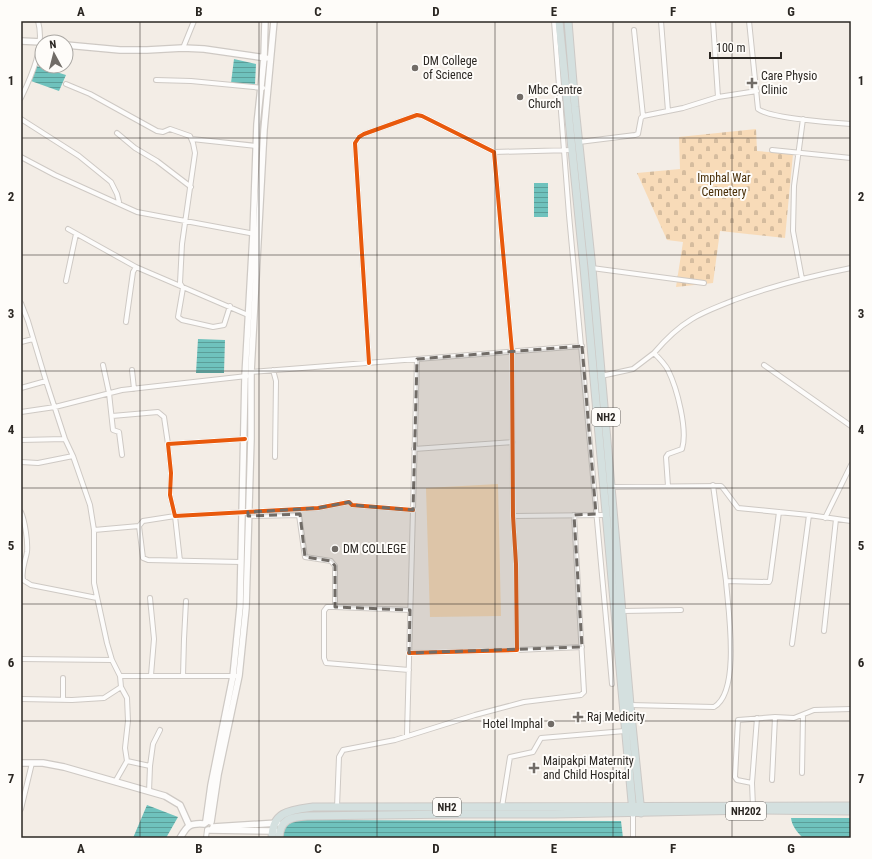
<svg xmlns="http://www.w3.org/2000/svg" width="872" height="859" font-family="'Roboto Condensed',sans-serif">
	<defs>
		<pattern id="cemetery-stones" width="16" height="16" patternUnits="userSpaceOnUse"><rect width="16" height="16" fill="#f8dbb8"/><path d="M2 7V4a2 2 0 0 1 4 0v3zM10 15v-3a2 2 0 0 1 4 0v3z" fill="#d5bc9e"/></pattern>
		<pattern id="water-rules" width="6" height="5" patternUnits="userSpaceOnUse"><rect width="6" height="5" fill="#6fc2bd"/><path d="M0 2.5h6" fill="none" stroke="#5b9e99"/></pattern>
	</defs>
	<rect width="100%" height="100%" fill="#f3ede6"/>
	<path fill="url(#cemetery-stones)" d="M756,129L757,151L793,154L785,238L720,231L713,283L676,287L683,242L667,240L637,173L680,169L679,137Z"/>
	<path fill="#f8dbb8" d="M498,484L501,616L430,617L426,488Z"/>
	<path fill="url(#water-rules)" d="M234,59L256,64L255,84L231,83Z
		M37,66L66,75L59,91L31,81Z
		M534,183H548V217H534Z
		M198,339L225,340L224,373H196Z
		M147,805L178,817L166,838H133Z
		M791,818H851V838H803C797,832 792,826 791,818Z
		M300,820L621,821L623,838H282C283,827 289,822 300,820Z"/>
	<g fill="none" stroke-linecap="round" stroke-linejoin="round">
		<defs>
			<path id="street" d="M554,21L569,215L612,684
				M661,21L668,111
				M713,21L718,97
				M749,21L758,109C769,118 834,123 851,124
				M634,30L643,116
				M183,48L194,21
				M156,80L191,81L263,88
				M66,84L90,94L157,131L163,132L170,129L190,136L193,143L195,153L182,244L180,283L183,288L178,317L182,320L213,327L224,325L230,306
				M21,98C32,75 45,46 38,21
				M21,119L79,156L111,182L117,194L119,202
				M117,133L135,148L157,161L191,187
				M192,139L257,146
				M579,142L635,135L638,134L641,118L643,116L683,108L718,97L757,91
				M772,150L851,158
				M494,152L572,150
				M21,157L55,175L137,212L255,234
				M68,229L136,267L248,315
				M592,268L704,283
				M802,279L793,231L794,186L803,119
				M66,281L76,234
				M21,303L28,321L46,381L65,439L73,456L90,505L94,530V583L107,643L112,660L120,676
				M126,322L133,272L136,267
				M21,342L33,339
				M654,353C665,340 677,328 692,319C705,311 720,306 734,300C772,286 811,276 851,268
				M369,363L355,143L359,137L364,134L417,115L422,116L494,152L512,351L513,516L516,564L517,650L409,653
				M103,365L109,393L113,430L119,432L122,455
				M764,365L851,426
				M132,370L134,389
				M273,370L276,381L275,457
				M251,372L582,346
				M601,376L633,369L654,353C659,358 665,364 668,370C677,388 688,430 682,449L668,454L666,457L668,486
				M21,388L46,381
				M21,412L55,407L122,390L247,376
				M112,416L158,412L164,417L168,444
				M245,439L168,444L171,473L170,495L175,516L318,508L349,502L352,505L413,510
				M21,440L65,439
				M414,449L513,442
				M21,462L38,463L73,456
				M713,485L726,581L769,582L770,580L779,512
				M611,487L721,486L723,488L738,508L809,515L851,521
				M21,512C25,521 28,542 27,552C25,563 21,570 23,580L31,585L97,598
				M248,516L299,515L305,557L331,561L335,566V607
				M513,516L605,515
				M825,518L851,465
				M94,530L139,526
				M180,561L175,516L143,521L139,526L143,558L148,560L241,562
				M150,598L154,639L151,675
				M623,611L681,610
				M824,631L836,519
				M792,644L809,515
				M517,650L582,647
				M21,659L112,660
				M409,670L326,663L324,658V611L327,607H335L410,610
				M183,676L184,639L186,601
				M21,699L72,700L104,698L121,687L120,676H239
				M63,700V678
				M630,705L714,707C741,692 728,608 726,581
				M407,735L417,359
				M127,761L150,766
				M802,773L803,715
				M772,780L775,717
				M115,782L127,761L125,748L128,721L127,698L121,687
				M752,783L757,718
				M149,792L150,766L153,744L160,730
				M337,807L339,757L343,750L395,740L475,715L524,702L581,695L584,692L574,515
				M502,807L510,757L533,752L541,738L625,731
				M753,807L752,783L737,780L735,777L738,720L775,717L794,718L814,710L851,709
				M21,809L32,763
				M633,813V838
				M206,838L207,830"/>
			<path id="secondary" d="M21,41L42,42
				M66,45L120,50H147L183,48L204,49L266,58
				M21,763H43L64,767L165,796L180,805L189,825
				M206,821L211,785L233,676L240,607L245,376L253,234L257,124L264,58L265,21
				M211,822L218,775L239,676L246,608L251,439V372L264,130L274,21
				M213,827L278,823
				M208,830L275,831
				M180,838C187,826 189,823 204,824L208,821"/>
			<path id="highway" d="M559,21L584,268L633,813
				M568,21L575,107L592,268L630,705L641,813
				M272,838C272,811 291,810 313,807L851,806
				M279,838C280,819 291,817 307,816L457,814H554L753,810L851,811"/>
		</defs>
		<use href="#street" stroke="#cec9c4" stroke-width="6"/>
		<use href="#secondary" stroke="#cec9c4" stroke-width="8"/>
		<use href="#highway" stroke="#ccc9c6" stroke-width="9"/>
		<use href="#street" stroke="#fdfcfb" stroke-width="4"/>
		<use href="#secondary" stroke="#fdfcfb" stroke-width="5.5"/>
		<use href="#highway" stroke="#d4e0df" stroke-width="7"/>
		<defs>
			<path id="cycleway" d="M369,363L355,143L359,137L364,134L417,115L422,116L494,152L512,351L513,516L516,564L517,650L409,653
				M245,439L168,444L171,473L170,495L175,516L318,508L349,502L352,505L413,510"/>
		</defs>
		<use href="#cycleway" stroke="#fefcf9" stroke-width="6"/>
		<use href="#cycleway" stroke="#e8590c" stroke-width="4"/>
	</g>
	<path fill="#716c67" fill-opacity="0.2" stroke="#716c67" stroke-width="3" stroke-dasharray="8 5" stroke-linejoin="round" d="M582,346L596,514L574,515L582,647L409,653L410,610L335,607V566L331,561L305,557L300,514L248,516V512L318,508L349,502L352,505L413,510L417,359Z"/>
	<path fill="none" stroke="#2b2723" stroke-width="1" stroke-opacity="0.55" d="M140,21V838M259,21V838M377,21V838M495,21V838M613,21V838M732,21V838M21,138H851M21,255H851M21,371H851M21,488H851M21,604H851M21,721H851"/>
	<g fill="#716c67" stroke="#fefcf9" stroke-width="1.5">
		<circle cx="415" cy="68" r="4"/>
		<path d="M750 77h4v4h4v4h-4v4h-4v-4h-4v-4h4z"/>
		<circle cx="520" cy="97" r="4"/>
		<circle cx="335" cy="549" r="4"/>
		<path d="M576 711h4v4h4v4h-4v4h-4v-4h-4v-4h4z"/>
		<circle cx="551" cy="724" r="4"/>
		<path d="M532 762h4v4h4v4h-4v4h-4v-4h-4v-4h4z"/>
	</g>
	<g text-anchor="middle" stroke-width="4" stroke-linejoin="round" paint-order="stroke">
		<g fill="#fefcf9" stroke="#6a6763" stroke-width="1">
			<rect x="592" y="408" width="28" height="18" rx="3"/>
			<rect x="433" y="798" width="28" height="18" rx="3"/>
			<rect x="726" y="802" width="40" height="18" rx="3"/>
		</g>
		<g font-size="11" font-weight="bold" fill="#2b2723">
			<text x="606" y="421">NH2</text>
			<text x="447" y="811">NH2</text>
			<text x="746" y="815">NH202</text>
		</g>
		<g font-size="12" fill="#2b2723" stroke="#fefcf9" text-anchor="start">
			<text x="423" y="65">DM College<tspan x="423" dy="14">of Science</tspan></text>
			<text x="761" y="80">Care Physio<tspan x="761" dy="14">Clinic</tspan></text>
			<text x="528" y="94">Mbc Centre<tspan x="528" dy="14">Church</tspan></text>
			<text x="343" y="553">DM COLLEGE</text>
			<text x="587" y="721">Raj Medicity</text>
			<text x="543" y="728" text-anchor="end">Hotel Imphal</text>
			<text x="543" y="765">Maipakpi Maternity<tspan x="543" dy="14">and Child Hospital</tspan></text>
		</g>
		<g font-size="12" fill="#4a2f08" stroke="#fefcf9">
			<text x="724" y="182">Imphal War<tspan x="724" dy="14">Cemetery</tspan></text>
		</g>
	</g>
	<rect width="872" height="859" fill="none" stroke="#fefcf9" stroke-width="44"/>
	<g transform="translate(54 54) rotate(353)"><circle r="19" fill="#fefcf9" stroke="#aaa7a3"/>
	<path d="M0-3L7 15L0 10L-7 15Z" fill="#716c67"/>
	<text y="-6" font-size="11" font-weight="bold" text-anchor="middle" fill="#2b2723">N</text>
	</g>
	<path d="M710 52v6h71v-6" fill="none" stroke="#2b2723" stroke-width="2"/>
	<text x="716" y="52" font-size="12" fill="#2b2723" stroke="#fefcf9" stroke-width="3" paint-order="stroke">100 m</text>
	<rect x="22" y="22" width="828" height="815" fill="none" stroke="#2b2723" stroke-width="1.5"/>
	<g font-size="13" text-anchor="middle" font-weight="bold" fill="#2b2723">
		<text x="81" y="16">A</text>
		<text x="199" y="16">B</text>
		<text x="318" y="16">C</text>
		<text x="436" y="16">D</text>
		<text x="554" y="16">E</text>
		<text x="673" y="16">F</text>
		<text x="791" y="16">G</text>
		<text x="11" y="85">1</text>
		<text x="861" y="85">1</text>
		<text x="11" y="201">2</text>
		<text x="861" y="201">2</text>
		<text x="11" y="318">3</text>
		<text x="861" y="318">3</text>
		<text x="11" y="434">4</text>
		<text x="861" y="434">4</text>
		<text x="11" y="550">5</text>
		<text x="861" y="550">5</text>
		<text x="11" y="667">6</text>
		<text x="861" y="667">6</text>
		<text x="11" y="783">7</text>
		<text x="861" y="783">7</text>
		<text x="81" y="853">A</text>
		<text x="199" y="853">B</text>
		<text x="318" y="853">C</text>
		<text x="436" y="853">D</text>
		<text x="554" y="853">E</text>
		<text x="673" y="853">F</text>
		<text x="791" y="853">G</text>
	</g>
</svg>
